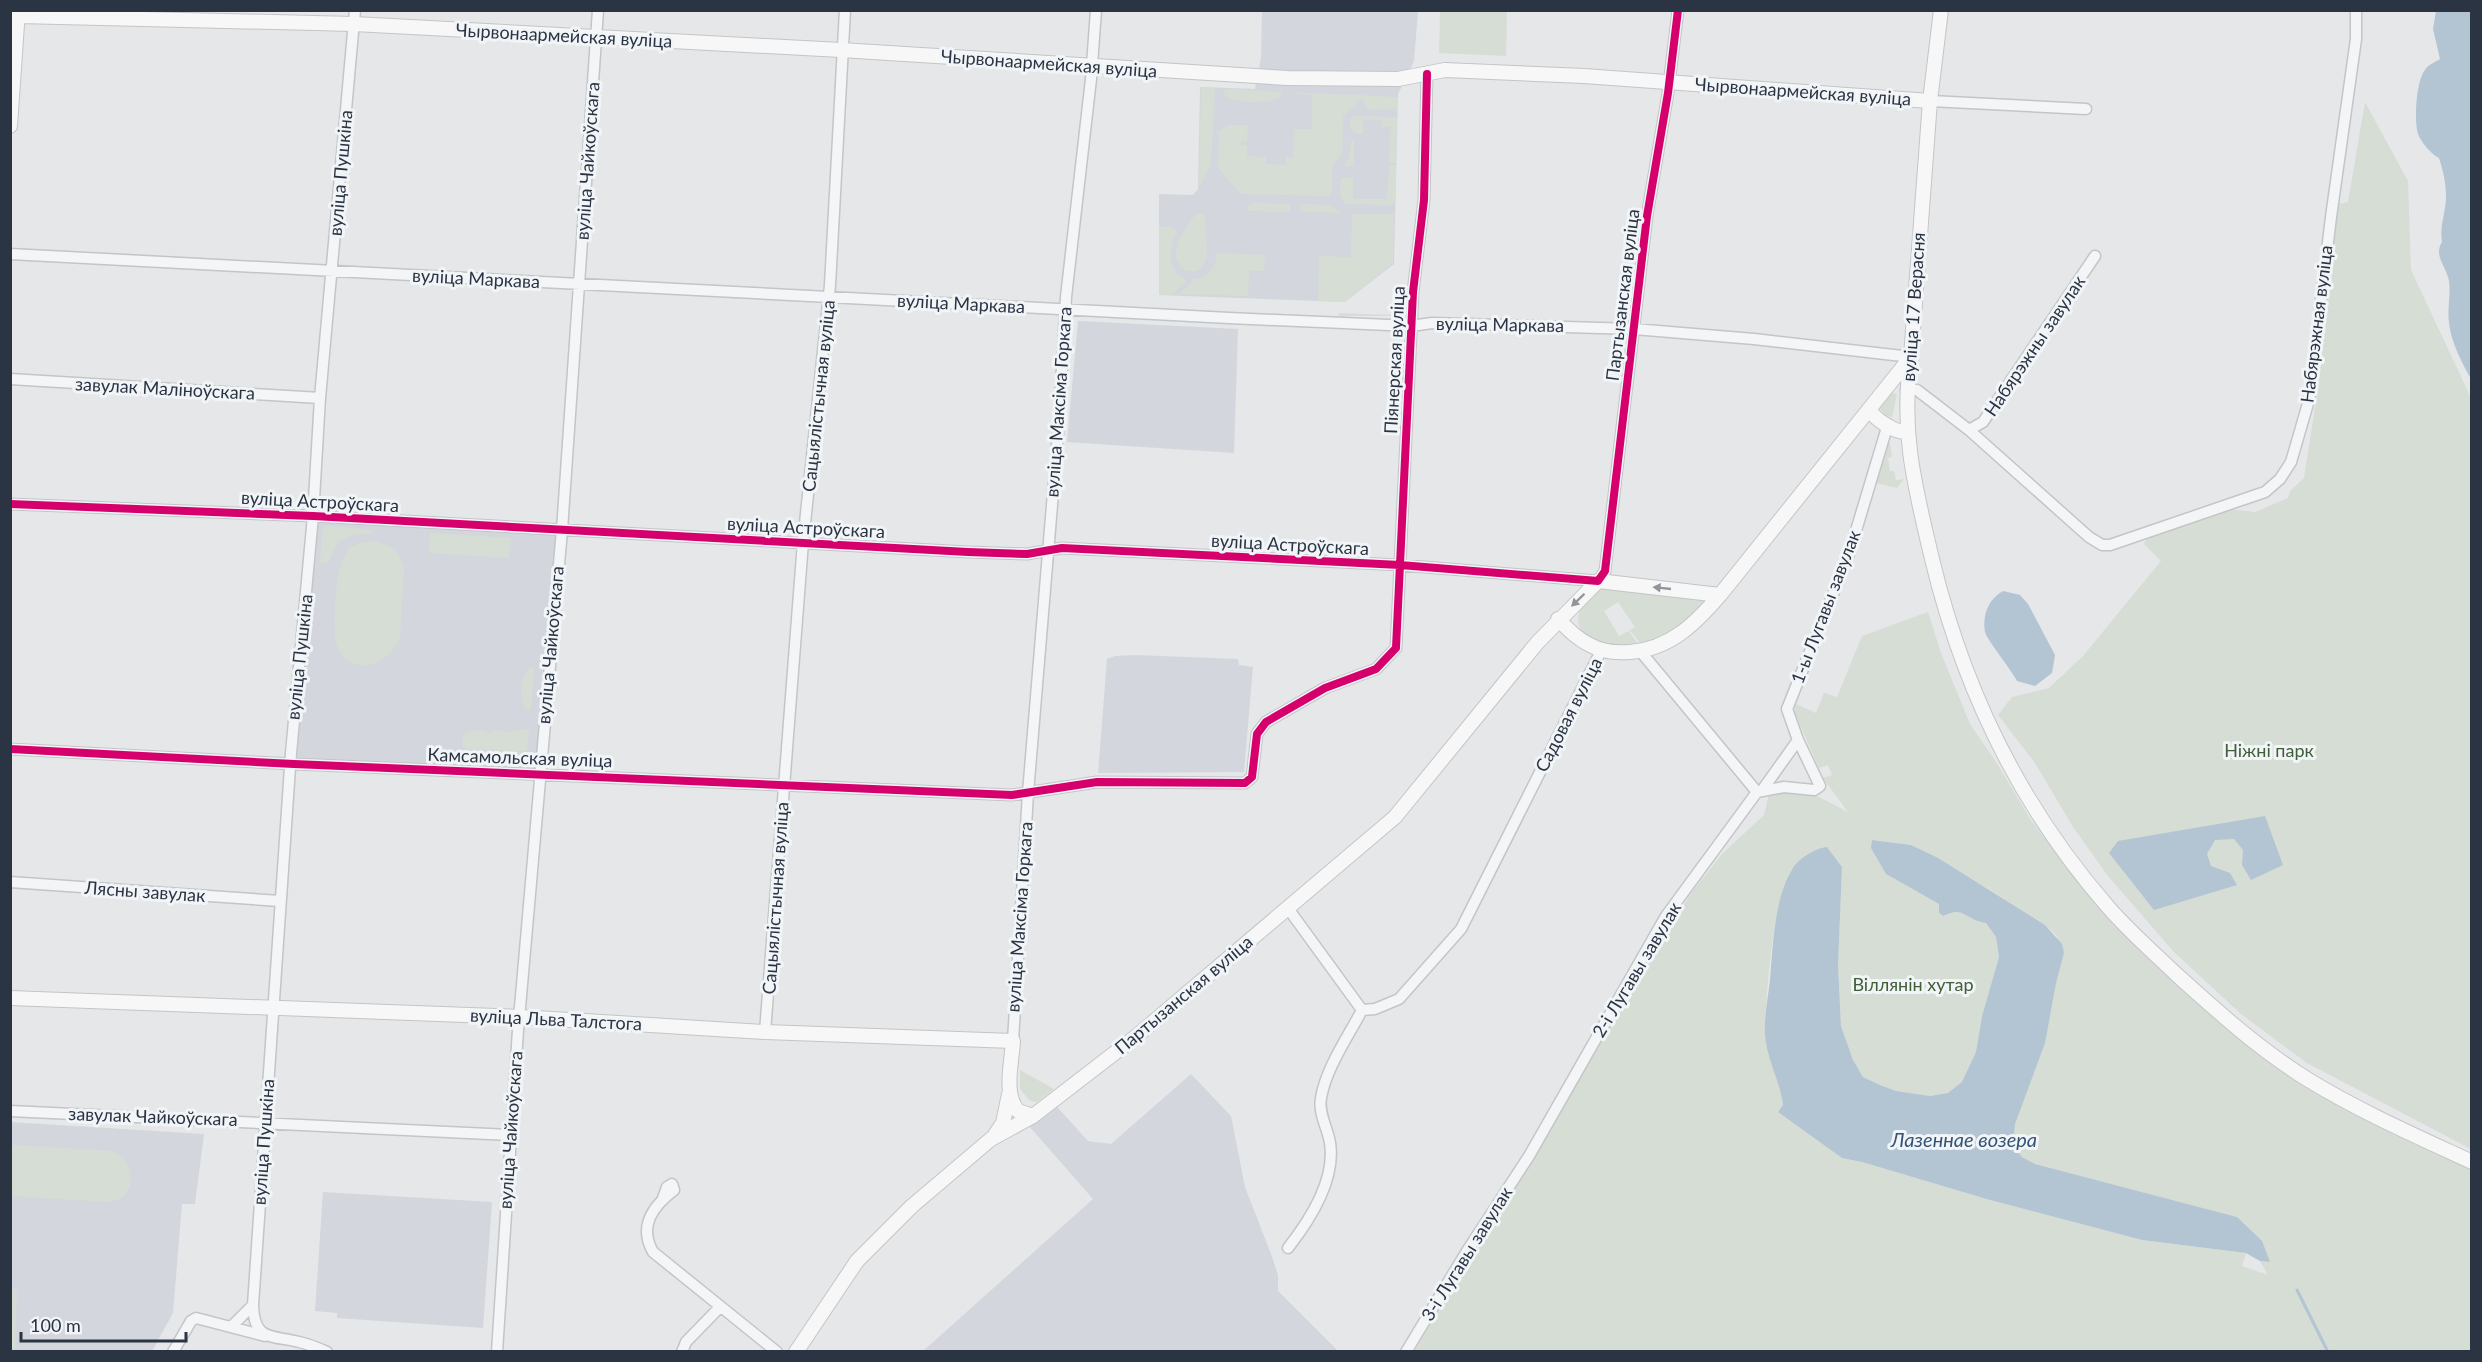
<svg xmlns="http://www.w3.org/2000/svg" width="2482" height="1362" font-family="Lato,sans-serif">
	<rect width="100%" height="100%" fill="#e5e7e9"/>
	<path fill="#d3d6dc" d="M1262,11H1418L1414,61L1398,94L1394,264L1345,302L1159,295V194L1193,195L1198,189L1200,87L1255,89L1261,58Z
		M1078,321L1238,329L1234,453L1067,442Z
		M315,520L556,534L535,768L297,759Z
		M1135,655L1238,659L1239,665L1253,667L1244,772L1098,773L1107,659L1115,656Z
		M1191,1074L1231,1116L1245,1187L1271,1254L1278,1275V1291L1338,1351L922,1352L1093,1199L1029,1126L1025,1117L1049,1098L1088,1141L1111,1144Z
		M10,1122L204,1134L195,1204H182L173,1313L152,1351H11Z
		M323,1192L492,1202L483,1328L337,1318V1313L315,1311Z"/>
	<path fill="#d6ddd5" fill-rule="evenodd" d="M1440,11H1507L1506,56L1439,53Z
		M1201,88H1215L1211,165L1199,187Z
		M1224,89L1281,92V96C1271,104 1235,104 1225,96Z
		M1292,92L1398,97L1397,109L1368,110L1362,99L1356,102V106L1343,116L1342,153L1332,167V190L1330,196L1241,194L1218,168L1219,131L1228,125H1248L1247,141H1241L1240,145H1247V156L1266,157V164L1286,165V157H1293L1294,129H1312V95L1297,94Z
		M2365,102L2408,181L2411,270L2471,398V1149L2307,1063L2241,1014L2174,952L2108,876L2073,827L2035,763L1998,715L2012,697L2049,688L2083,656L2161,561L2144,544L2148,536L2229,509L2255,512L2288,498L2290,491L2304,478L2316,401L2311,387L2321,295L2339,204L2348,202Z
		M1355,116L1397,117L1396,163H1389L1390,127H1381V120H1363V134H1355L1350,128V120Z
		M1351,141H1354V166H1343L1349,157Z
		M1389,165H1396L1395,203L1391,205L1344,204L1340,194L1341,178H1353V199H1387Z
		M1253,203L1290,204V212L1248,211V206Z
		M1300,204L1331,205L1340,213L1300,212Z
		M1196,214H1205L1207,258L1200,269C1194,272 1187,273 1182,268C1166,253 1186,226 1196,214Z
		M1352,214H1394L1393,263L1345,302L1318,301L1319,256L1351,257Z
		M1159,227H1173L1177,232C1169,247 1166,271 1186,279V283L1171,295H1159Z
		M1217,253L1265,255L1264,271H1249L1248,296L1178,294L1191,284L1192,279C1207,280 1216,267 1217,253Z
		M1393,296H1406L1405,307L1402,310L1391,311Z
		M1339,313L1393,315V316H1339Z
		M1892,393L1897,394L1892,417L1886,416L1880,409L1882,402Z
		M1890,443L1892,457L1888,458L1890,471H1894L1896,480L1904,479L1897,488L1876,483L1884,445Z
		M323,526L368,529L373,530V533L350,536L338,542L328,563L322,564L320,561Z
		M430,533L511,538L509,558L429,553Z
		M374,541C391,545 400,552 404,569L400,638C386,670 346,678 335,640C334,619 334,559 351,547C358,543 366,542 374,541Z
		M1598,588L1711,596L1684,626L1642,646L1630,630L1635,627L1618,602L1604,611L1619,636L1629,631L1640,647H1603L1580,629L1578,621L1579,612Z
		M1928,612L1941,653L1970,724L1998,765L2032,822L2112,923L2236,1036L2275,1066L2355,1115L2471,1170V1351L1414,1352L1478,1239L1529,1166L1634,982L1692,892L1723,853L1764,815L1769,794L1787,792L1817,796L1848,812L1823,778L1832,775L1828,765L1819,768L1794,711L1796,704L1816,713L1824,693L1837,697L1862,636ZM1873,840L1911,845L1987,888L2045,925L2056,935L2064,953L2015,1124L2013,1145L2022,1157L2035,1164L2237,1217L2269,1262L2260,1261L2268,1275L2242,1266L2246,1253L2142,1240L1990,1200L1862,1162L1842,1158L1778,1112L1783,1105C1780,1082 1769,1062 1766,1039C1763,1020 1773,913 1782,898C1793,881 1809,864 1822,848L1827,847L1842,867L1838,965L1841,1026L1853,1060L1863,1077L1880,1085L1896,1091L1930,1096L1948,1093L1962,1083L1976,1052L1982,1016L1999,957L1996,937L1986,923C1962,920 1968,905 1942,916L1939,913V904L1886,874Z
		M530,668L534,669L531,709H526C519,699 520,676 530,668Z
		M524,728L529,731L527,751L472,750L463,747L462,739L465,733L481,730L491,733L494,730L510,732Z
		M1020,1070L1054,1089L1037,1102L1030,1101L1020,1089Z
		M11,1145L113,1151C136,1162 139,1198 109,1202L11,1196Z
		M11,1289H17L15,1348H11Z"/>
	<path fill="#b3c4d3" d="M2436,11H2471V379C2462,363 2451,342 2449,323C2447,309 2451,295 2449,281C2447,267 2433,256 2442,242C2440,229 2443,220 2445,208C2448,192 2444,173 2439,158C2431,154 2421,142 2418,134C2414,121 2416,81 2425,70C2428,65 2435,62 2440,59L2433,29Z
		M2003,591L2020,595L2028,604L2055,655L2052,673L2035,686L2017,681C2011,669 1987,640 1985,632C1982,614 1989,599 2003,591Z
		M2265,816L2283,865L2251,880L2242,865L2243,850L2234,839L2215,840L2207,854L2211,866L2230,873L2237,885L2154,910L2109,853L2118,841Z
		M1872,840L1911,845L1938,858L2045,925L2062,944L2064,953L2056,983L2045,1043L2015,1124L2013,1145L2022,1157L2035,1164L2237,1217L2262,1241L2270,1262L2260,1261L2246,1253L2142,1240L1990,1200L1862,1162L1842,1158L1778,1112L1783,1105C1780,1081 1767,1060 1765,1035C1764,1016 1768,998 1770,980C1773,945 1774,898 1793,868C1799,858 1816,848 1827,847L1842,867L1838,965L1841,1026L1853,1060L1863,1077L1880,1085L1896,1091L1930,1096L1948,1093L1962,1082L1976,1052L1982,1016L1999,957L1996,937L1986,923C1964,920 1965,905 1943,916L1939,913V904L1886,874L1871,848Z"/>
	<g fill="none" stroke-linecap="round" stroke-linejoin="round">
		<path stroke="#b3c4d3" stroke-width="3" d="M2297,1290L2328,1352"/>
		<defs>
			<path id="street" d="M1930,101L2086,109
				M10,254L1229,318L1411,326L1432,323L1634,329L1754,339L1911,357
				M10,379L320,398
				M1906,389L1917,390L1969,430L2089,537L2102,545H2110L2265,492L2280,479L2291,462L2309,400L2331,217L2356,39V10
				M1969,430L1983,422L2095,256
				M10,504L313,516L968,552L1027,554L1062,548L1400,565L1598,581L1605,571L1647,216L1668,93L1678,10
				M1641,652L1757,792
				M10,749L294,764L1012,795L1097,782L1245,783L1252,777L1257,734L1266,722L1325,688L1376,669L1396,648L1413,292L1424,200L1427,74
				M1763,789L1798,740
				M1757,792L1784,787L1814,790L1820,786L1798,740L1787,709L1849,554L1888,424
				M10,882L280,901
				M1287,907L1362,1010L1375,1009L1399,999L1461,929L1601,651
				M765,1032L803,542L830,285L845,10
				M1013,1041L1028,793L1059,421L1066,297L1091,79L1096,10
				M10,1111L511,1135
				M663,1198L667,1187L672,1184L674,1190C653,1206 638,1226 653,1252L777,1352
				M1288,1248C1310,1220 1336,1180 1330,1143C1328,1129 1318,1113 1321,1098C1326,1068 1348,1037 1362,1010
				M232,1326L253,1305
				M173,1352L191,1321L196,1318L265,1336
				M327,1352C318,1348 309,1344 299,1342C272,1335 254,1342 253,1305L291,753L313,516L320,398L355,10
				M497,1352L518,1030L562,530L598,10
				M682,1352L686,1342L720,1307
				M1406,1352L1467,1251L1529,1156L1666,916L1757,792"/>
			<path id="secondary" d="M1941,10L1930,101L1911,357C1900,432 1915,487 1932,559C1963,688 2021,808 2109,908C2129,931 2153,952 2176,974C2218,1012 2259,1049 2307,1079C2359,1111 2416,1136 2472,1162
				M18,16L354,24L841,50L1287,78L1398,79L1445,70L1584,76L1930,101
				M10,126L18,10
				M1869,409C1875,420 1896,433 1907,432
				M1558,619C1568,629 1577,639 1590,645C1602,652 1616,653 1630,652C1670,649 1695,624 1720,595L1911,357
				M10,998L520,1017L765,1032L1013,1041C1012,1062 1003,1094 1018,1111L1033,1116
				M995,1135L1003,1123L1009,1094
				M796,1352L857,1261L912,1206L991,1139L1033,1116L1138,1035L1395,817L1537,643L1598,581L1720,595"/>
		</defs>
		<use href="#street" stroke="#c3c5c7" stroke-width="13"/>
		<use href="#secondary" stroke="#c3c5c7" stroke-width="16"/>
		<use href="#street" stroke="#f3f5f6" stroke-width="10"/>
		<use href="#secondary" stroke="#f7f7f7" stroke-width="14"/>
		<defs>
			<path id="cycleway" d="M10,504L313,516L968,552L1027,554L1062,548L1400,565L1598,581L1605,571L1647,216L1668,93L1678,10
				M10,749L294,764L1012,795L1097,782L1245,783L1252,777L1257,734L1266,722L1325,688L1376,669L1396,648L1413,292L1424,200L1427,74"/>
		</defs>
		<use href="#cycleway" stroke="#f2f5f8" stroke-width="11"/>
		<use href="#cycleway" stroke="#d6006c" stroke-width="8"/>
	</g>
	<defs><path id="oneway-solid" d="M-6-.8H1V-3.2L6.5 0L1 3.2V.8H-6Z" transform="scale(1.5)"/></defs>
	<g fill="#91969d">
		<use href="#oneway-solid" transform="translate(1662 588) rotate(-174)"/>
		<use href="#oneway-solid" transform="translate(1578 600) rotate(136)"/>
	</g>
	<g text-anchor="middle" stroke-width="6" stroke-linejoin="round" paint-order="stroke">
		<g font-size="18" fill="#2b3443" stroke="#f2f5f8">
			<text transform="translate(564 36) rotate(3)" y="6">Чырвонаармейская вуліца</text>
			<text transform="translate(1049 64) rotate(4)" y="6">Чырвонаармейская вуліца</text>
			<text transform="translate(1803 92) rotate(4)" y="6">Чырвонаармейская вуліца</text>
			<text transform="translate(588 161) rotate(-86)" y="6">вуліца Чайкоўскага</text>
			<text transform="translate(341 173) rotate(-85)" y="6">вуліца Пушкіна</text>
			<text transform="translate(476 279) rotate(3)" y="6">вуліца Маркава</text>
			<text transform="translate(1623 295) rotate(-83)" y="6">Партызанская вуліца</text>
			<text transform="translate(961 304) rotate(3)" y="6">вуліца Маркава</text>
			<text transform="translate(1914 307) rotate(-86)" y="6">вуліца 17 Верасня</text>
			<text transform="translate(2317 324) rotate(-83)" y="6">Набярэжная вуліца</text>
			<text transform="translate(1500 325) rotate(1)" y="6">вуліца Маркава</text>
			<text transform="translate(2035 346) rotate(-56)" y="6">Набярэжны завулак</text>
			<text transform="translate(1395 360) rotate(-87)" y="6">Піянерская вуліца</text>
			<text transform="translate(165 389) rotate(3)" y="6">завулак Маліноўскага</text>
			<text transform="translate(819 396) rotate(-84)" y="6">Сацыялістычная вуліца</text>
			<text transform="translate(1059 402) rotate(-86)" y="6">вуліца Максіма Горкага</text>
			<text transform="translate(320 502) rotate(3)" y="6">вуліца Астроўскага</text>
			<text transform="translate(806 528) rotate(3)" y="6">вуліца Астроўскага</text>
			<text transform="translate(1290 545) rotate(3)" y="6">вуліца Астроўскага</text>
			<text transform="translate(1826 607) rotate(-69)" y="6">1-ы Лугавы завулак</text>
			<text transform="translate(551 645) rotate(-85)" y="6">вуліца Чайкоўскага</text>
			<text transform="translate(300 657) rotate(-84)" y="6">вуліца Пушкіна</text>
			<text transform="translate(1569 715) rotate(-63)" y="6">Садовая вуліца</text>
			<text transform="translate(520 758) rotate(2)" y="6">Камсамольская вуліца</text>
			<text transform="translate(145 892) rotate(4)" y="6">Лясны завулак</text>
			<text transform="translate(776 898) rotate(-86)" y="6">Сацыялістычная вуліца</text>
			<text transform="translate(1020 917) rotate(-86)" y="6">вуліца Максіма Горкага</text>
			<text transform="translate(1637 970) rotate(-59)" y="6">2-і Лугавы завулак</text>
			<text transform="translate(1184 995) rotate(-40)" y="6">Партызанская вуліца</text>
			<text transform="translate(556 1020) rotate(3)" y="6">вуліца Льва Талстога</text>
			<text transform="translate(153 1117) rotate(2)" y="6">завулак Чайкоўскага</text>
			<text transform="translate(511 1130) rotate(-86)" y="6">вуліца Чайкоўскага</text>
			<text transform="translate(264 1142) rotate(-86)" y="6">вуліца Пушкіна</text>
			<text transform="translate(1467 1254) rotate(-58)" y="6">3-і Лугавы завулак</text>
		</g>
		<g font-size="18" fill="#405e38" stroke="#f2f5f8">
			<text x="2269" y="757">Ніжні парк</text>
			<text x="1913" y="991">Віллянін хутар</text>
		</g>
		<g font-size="20" font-style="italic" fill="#355476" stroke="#f2f5f8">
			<text x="1964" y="1147">Лазеннае возера</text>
		</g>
	</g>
	<rect width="2482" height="1362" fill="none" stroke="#2b3443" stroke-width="24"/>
	<path d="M21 1332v9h165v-9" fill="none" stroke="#2b3443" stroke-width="3"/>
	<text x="30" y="1332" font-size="18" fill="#2b3443" stroke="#f2f5f8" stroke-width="4.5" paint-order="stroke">100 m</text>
</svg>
